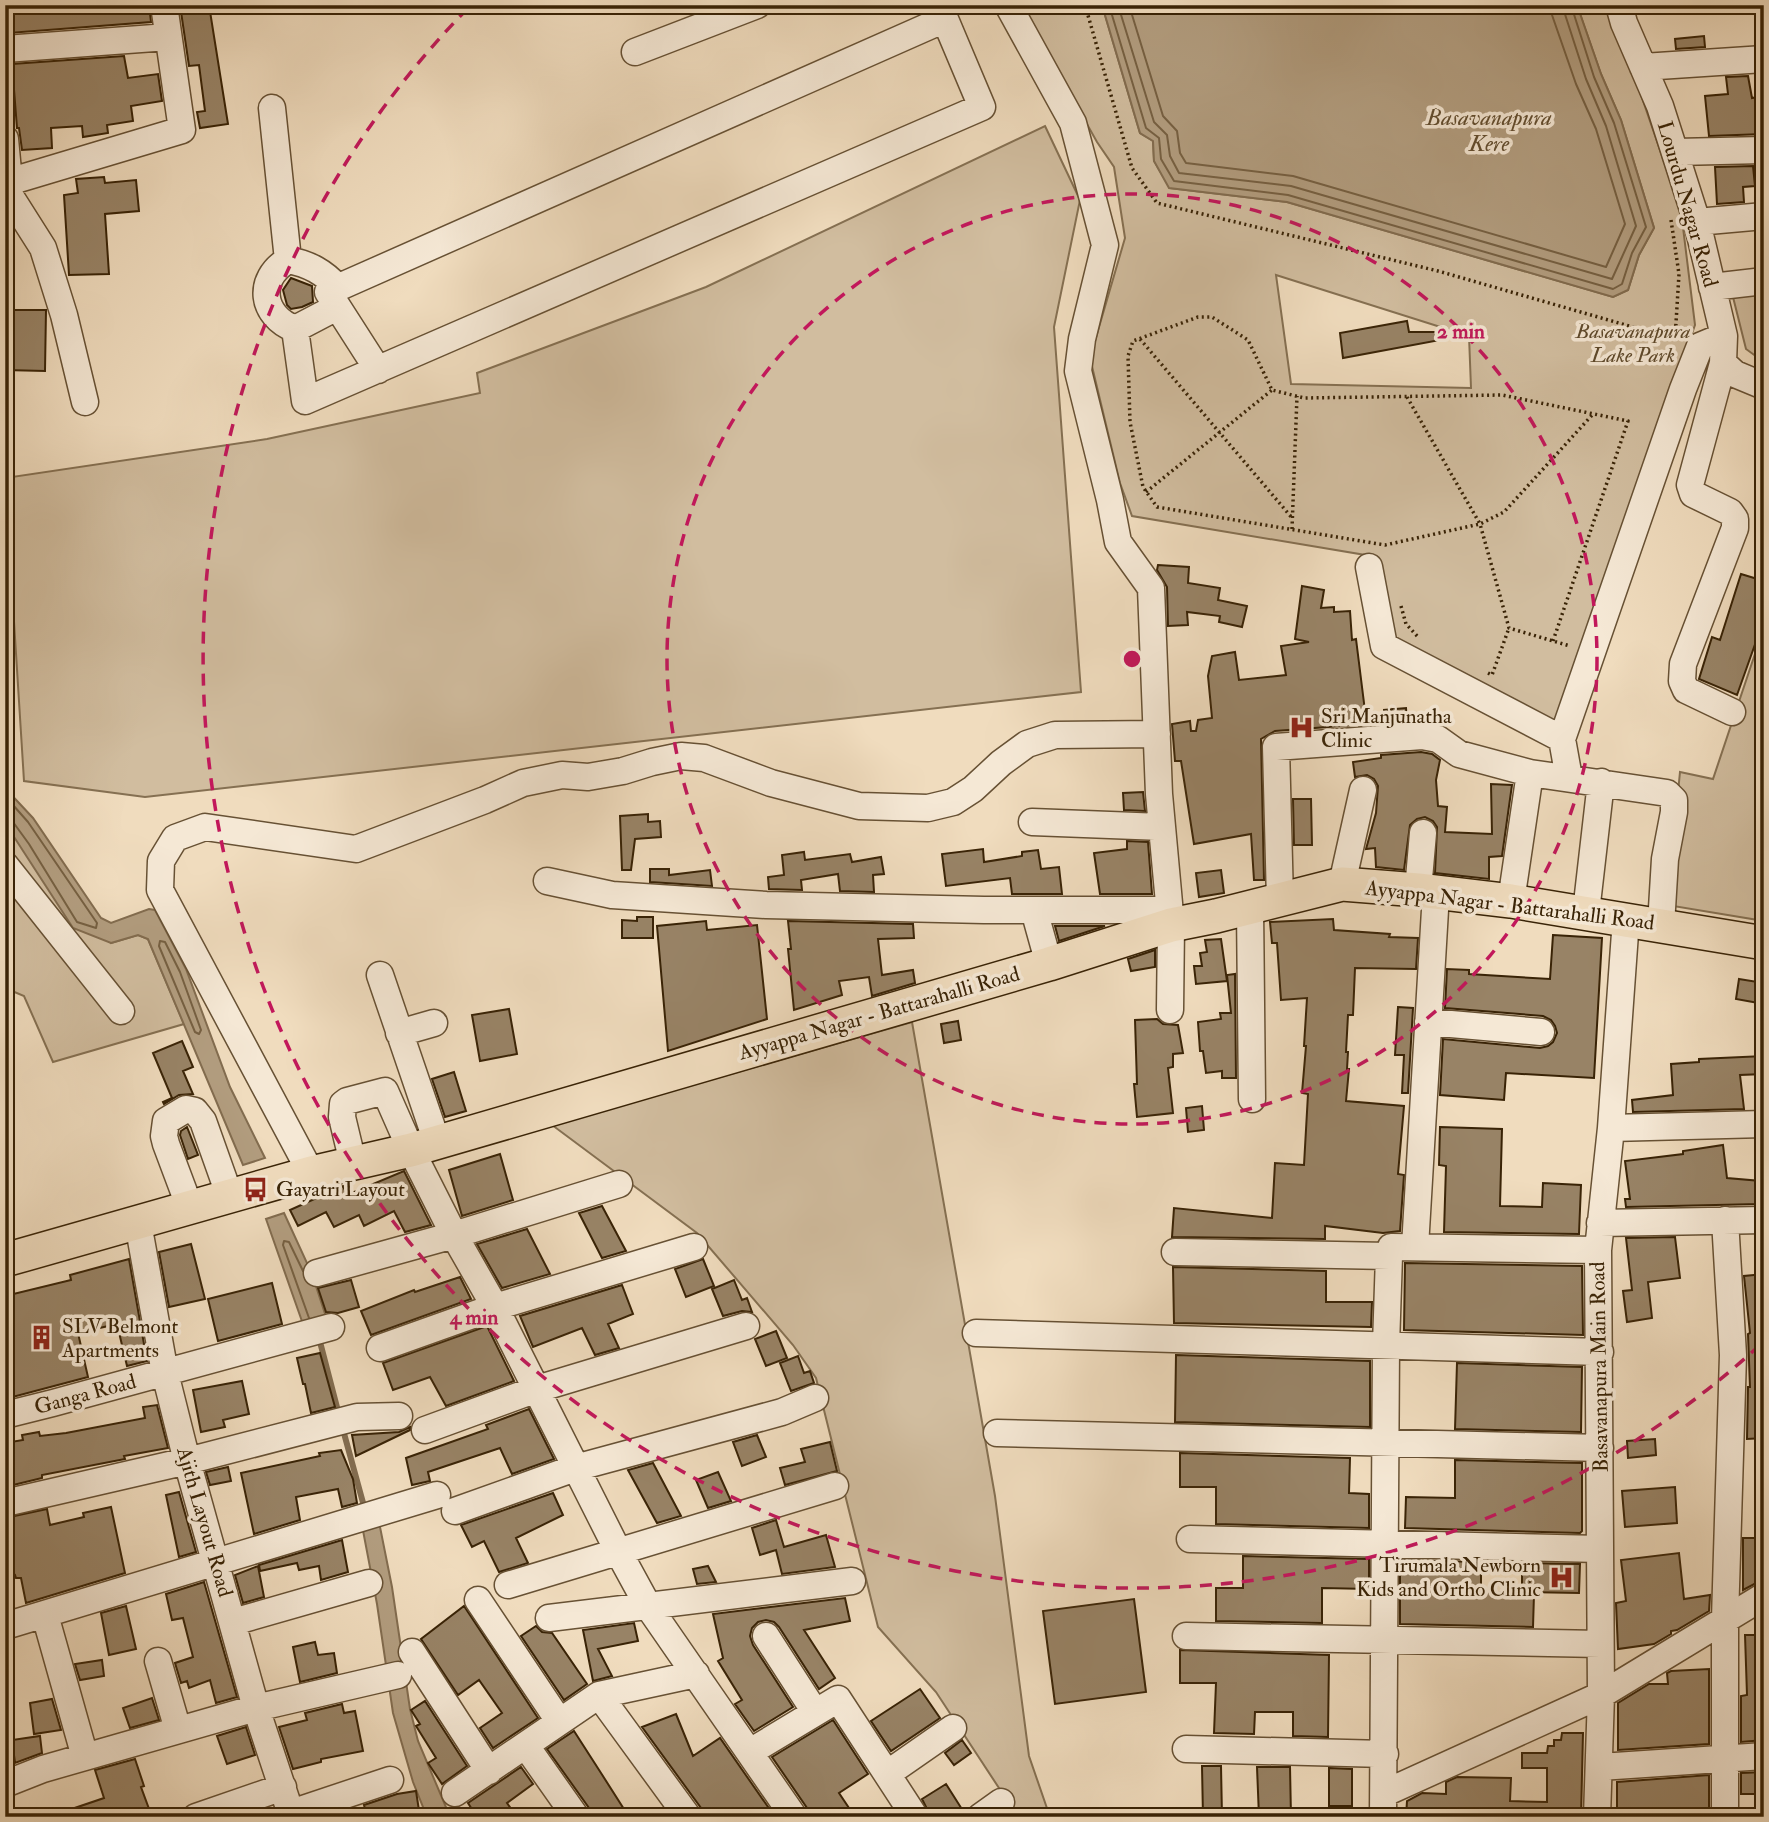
<svg xmlns="http://www.w3.org/2000/svg" width="1769" height="1822" font-family="'IM FELL Double Pica',serif">
	<rect width="100%" height="100%" fill="#f0dcbe"/>
	<filter id="stains"><feTurbulence type="fractalNoise" baseFrequency=".00286" numOctaves="4"/><feColorMatrix values="0 0 0 0 .2 0 0 0 0 .09 0 0 0 0 .02 0 0 0 .5 -.17"/></filter>
	<radialGradient id="worn" r=".72"><stop offset=".6" stop-color="#630" stop-opacity="0"/><stop offset="1" stop-color="#630" stop-opacity=".3"/></radialGradient>
	<path fill="#d1bd9f" stroke="#857052" stroke-width="2" fill-rule="evenodd" d="M1020,5H1102L1140,133L1153,141L1154,161L1170,188L1287,202L1613,297L1628,290L1639,255L1654,228L1621,120L1601,74L1577,5H1610L1681,211L1695,325L1556,728L1395,637L1377,557L1132,516L1120,483L1090,358L1125,238L1114,167L1097,142ZM1276,275L1469,336L1471,388L1291,384Z
		M1045,126L1080,200L1054,327L1081,692L145,797L24,781L5,478L267,439L480,393L477,373L706,287Z
		M1764,271V362L1746,349L1728,277Z
		M1764,627V921L1667,905L1680,772L1713,779Z
		M5,823L23,848L111,943L138,935L148,939L184,1024L53,1062L24,996L5,988Z
		M912,1022L995,1496L1029,1756L1050,1817H1018L936,1692L878,1627L816,1378L793,1345L697,1233L552,1125Z"/>
	<path fill="#b29d7f" stroke="#826c4f" stroke-width="2" d="M1102,5H1577L1601,74L1621,120L1654,228L1639,255L1628,290L1613,297L1287,202L1169,188L1154,161L1153,141L1140,133Z
		M5,788L33,818L101,918L111,923L149,909L155,910L186,969L230,1087L265,1158L243,1165L148,939L138,935L111,943L73,928L5,823Z
		M284,1213L312,1274L328,1323L304,1327L266,1219Z
		M378,1517L392,1587L410,1709L418,1741L448,1812L452,1817H427L413,1782L393,1713L377,1604L361,1520Z"/>
	<g fill="none" stroke-linecap="round" stroke-linejoin="round">
		<path stroke="#766042" stroke-width="2" d="M1109,5L1146,128L1159,138L1161,159L1174,181L1288,195L1613,289L1622,284L1632,253L1646,227L1614,123L1594,77L1571,5
			M1118,5L1154,122L1167,135L1170,156L1179,173L1291,186L1612,279L1636,226L1606,126L1586,79L1562,5
			M1129,5L1163,116L1177,131L1180,153L1186,163L1293,176L1606,267L1625,224L1596,129L1576,84L1552,15L1551,5
			M5,796L28,822L97,923L96,928L77,922L29,844L13,822L5,820
			M160,941L165,942L180,972L201,1030L199,1034L195,1032L159,946Z
			M303,1271L289,1242L284,1241L283,1245L309,1318"/>
		<path stroke="#826c4f" stroke-width="6" d="M319,1338L339,1415
			M342,1426L365,1510"/>
	</g>
	<path fill="#988366" stroke="#392306" stroke-width="2" d="M8,5H149L151,22L9,33Z
		M180,5H209L228,124L200,128L197,112L205,111L199,65L189,66Z
		M1704,36L1705,47L1676,49L1675,39Z
		M124,56L128,78L158,74L162,101L131,106L133,121L107,125L108,133L83,137L82,126L51,128L52,148L22,150L19,128H17L12,64Z
		M1748,76L1752,98L1764,96V134L1709,136L1705,96L1728,94L1726,77Z
		M1753,166L1755,186L1743,187L1744,202L1717,204L1715,167Z
		M104,177L105,183L136,180L139,211L105,214L109,274L69,275L64,195L78,193L76,179Z
		M291,278L312,286L313,302L302,307L291,309L287,305L283,290Z
		M5,310H46L45,371L5,370Z
		M1407,321L1409,332H1439L1440,340L1343,358L1340,333Z
		M1158,565L1189,567L1188,583L1220,588L1218,600L1247,606L1242,627L1219,622L1220,616L1187,612L1188,625L1168,626L1167,587L1157,570Z
		M1741,574L1764,581V619L1737,695L1699,679L1712,637L1720,640Z
		M1302,586L1324,590L1321,608L1334,607V612L1350,611L1352,640L1356,639L1365,711L1353,712L1354,725L1275,731L1261,739L1264,880H1254L1251,834L1194,844L1181,761H1175L1172,724L1190,721L1191,731H1196L1198,720L1212,718L1208,676L1212,656L1235,652L1239,680L1286,675L1281,646L1309,642L1295,639Z
		M1406,708L1407,721L1385,723L1384,710Z
		M1421,752L1432,754L1440,760L1436,780L1438,806L1447,807L1445,832L1492,834L1491,784L1512,785L1502,856L1489,857V879L1435,873L1437,827L1433,821L1425,817L1417,819L1410,825L1404,870L1376,867L1375,848L1366,849L1376,813L1378,786L1374,779L1367,775L1355,777L1353,762L1381,758V755Z
		M1143,792L1145,811L1124,810L1123,793Z
		M1293,799H1311L1312,845H1294Z
		M648,814V822L660,821L661,837L635,839L631,870H622L620,816Z
		M1127,841L1148,842L1152,894H1100L1094,853L1127,849Z
		M983,849L984,862L1022,856V852L1038,850L1041,869L1059,867L1062,894H1012L1010,878L946,886L942,854Z
		M804,852L805,860L850,854L852,862L881,857L884,874L873,875L874,892L840,891L838,874L801,880L802,890L769,889L768,877L784,875L782,855Z
		M650,869H669V875L710,870L712,886L650,882Z
		M1221,870L1224,893L1199,897L1196,873Z
		M637,917H653V938H622V920L637,921Z
		M1333,919L1334,930L1390,934L1389,937L1418,938L1416,969L1355,968L1353,1015H1348L1346,1052H1348L1347,1069H1349L1346,1101L1404,1106L1398,1174L1404,1175L1400,1231L1383,1233L1325,1226V1239L1172,1237L1174,1208L1272,1218L1275,1163L1304,1165L1308,1094L1302,1093L1306,1046H1304L1307,998L1281,1000L1277,943H1272L1270,922Z
		M706,921L707,930L757,925L767,1019L668,1051L657,926Z
		M788,921L913,924L914,938L878,939L882,975L913,970L915,983L872,996L869,977L839,981L842,995L794,1010L788,949H791Z
		M1055,926H1105L1059,941Z
		M1553,935L1602,938L1594,1078L1506,1073L1504,1100L1440,1095L1443,1039L1540,1048L1548,1046L1553,1042L1557,1033L1555,1026L1551,1020L1543,1016L1445,1008L1447,969L1469,970V974L1550,979Z
		M1221,939L1227,981L1196,984L1194,966H1202L1200,953L1207,952L1205,940Z
		M1155,950V967L1131,971L1128,959Z
		M1235,974L1236,1078H1222V1071L1206,1073L1203,1051H1200L1198,1022L1221,1019L1220,1013H1231L1227,975Z
		M1739,979L1764,983V1004L1736,999Z
		M1398,1007L1413,1008L1408,1093H1402L1404,1055H1395Z
		M509,1009L517,1054L480,1061L472,1015Z
		M1157,1019L1163,1024L1178,1025L1183,1053L1173,1054V1067L1168,1068L1173,1113L1137,1117L1134,1084H1137L1135,1020Z
		M958,1021L961,1040L944,1043L941,1024Z
		M182,1041L193,1067L183,1071L193,1094L179,1095L164,1104L163,1102L172,1098L153,1053Z
		M1764,1056V1074L1740,1075L1744,1109L1633,1112L1632,1100L1673,1095L1671,1064L1699,1062V1059Z
		M454,1072L466,1111L445,1117L432,1079Z
		M1202,1106L1204,1130L1188,1132L1186,1108Z
		M187,1127L198,1155L188,1159L180,1135L181,1131Z
		M1440,1127L1502,1129L1500,1206L1542,1207L1543,1183L1581,1185L1579,1234L1444,1232L1446,1166L1439,1165Z
		M1723,1145L1727,1178L1761,1181L1760,1204L1626,1207L1625,1199H1630L1625,1161L1683,1154V1151Z
		M500,1154L513,1200L462,1216L449,1170Z
		M404,1171L431,1225L405,1232L394,1211L364,1226L359,1215L334,1227L326,1212L298,1226L290,1210L343,1186L347,1195Z
		M602,1206L626,1251L602,1258L579,1213Z
		M527,1229L550,1274L502,1288L477,1244Z
		M1675,1237L1680,1278L1648,1282L1652,1318L1627,1322L1623,1291L1632,1290L1626,1238Z
		M191,1244L205,1299L169,1307L159,1252Z
		M129,1259L147,1361L127,1366L117,1324L78,1333L88,1377L5,1399V1296L71,1280L70,1275Z
		M703,1259L714,1286L686,1297L675,1269Z
		M1405,1263L1582,1266L1583,1335L1404,1330Z
		M1173,1267L1326,1271V1302H1372L1371,1327L1174,1323Z
		M1764,1274V1438L1747,1439L1748,1387H1750L1748,1334L1750,1333L1744,1276Z
		M460,1277L471,1299L371,1335L361,1311L414,1290L415,1292Z
		M351,1280L359,1307L338,1313L326,1312L318,1288Z
		M734,1280L742,1300L747,1298L752,1312L742,1311L723,1316L712,1289Z
		M272,1283L282,1324L218,1341L208,1299Z
		M622,1285L633,1314L608,1324L619,1348L595,1355L582,1328L533,1347L520,1316Z
		M487,1326L514,1381L446,1406L430,1377L393,1390L383,1363Z
		M776,1331L787,1358L766,1366L755,1339Z
		M320,1353L335,1407L311,1413L305,1384H303L297,1358Z
		M1176,1355L1370,1361V1427L1175,1422Z
		M798,1356L804,1373L810,1371L814,1383L791,1391L780,1363Z
		M1457,1363L1582,1367L1581,1432L1455,1429Z
		M242,1381L249,1414L223,1420L225,1427L201,1432L193,1390Z
		M157,1405L168,1448L124,1456L125,1459L42,1475V1478L5,1487V1443L23,1440L22,1435L39,1432L40,1436L66,1433L145,1418L143,1407Z
		M529,1409L554,1459L512,1474L500,1448L428,1472L430,1481L412,1485L406,1458L488,1429L486,1425Z
		M410,1427V1430L356,1456L352,1435L399,1432Z
		M757,1435L766,1457L742,1466L733,1442Z
		M1655,1439L1656,1455L1628,1458L1627,1441Z
		M830,1442L837,1471L785,1485L780,1468L805,1462L801,1449Z
		M341,1450L353,1479L357,1503L342,1507L338,1489L296,1497L300,1520L254,1534L241,1473L320,1456L319,1453Z
		M1180,1453L1350,1458L1349,1493L1369,1494V1528L1216,1524V1487H1180Z
		M1455,1460L1582,1463V1531L1580,1533L1405,1528L1406,1497L1455,1498Z
		M653,1463L681,1516L657,1523L628,1470Z
		M228,1467L231,1481L210,1485L206,1472Z
		M718,1472L731,1501L708,1508L696,1480Z
		M1675,1487L1677,1523L1625,1527L1622,1491Z
		M179,1492L196,1552L179,1557L166,1495Z
		M553,1493L563,1515L516,1538L528,1563L499,1572L484,1541L472,1547L461,1525Z
		M111,1507L125,1573L26,1603L21,1578H16L15,1575L5,1577V1518L47,1509L50,1525L84,1517L83,1513Z
		M776,1520L784,1547L826,1535L835,1567L782,1574L776,1550L760,1555L752,1528Z
		M1743,1538H1764V1579L1743,1590Z
		M342,1540L348,1572L321,1580L319,1566L299,1570L297,1563L260,1571L259,1565Z
		M1679,1553L1684,1599L1710,1595L1709,1611L1677,1630L1671,1631V1634L1654,1644L1618,1649L1616,1603L1626,1601L1621,1560Z
		M1243,1556L1369,1559V1589L1322,1588V1623L1216,1621V1588H1243Z
		M1400,1560L1481,1562V1592L1534,1594L1533,1627L1400,1624Z
		M1522,1563L1580,1564L1579,1593L1522,1592Z
		M258,1566L264,1597L243,1603L235,1575Z
		M708,1566L716,1582L697,1584L693,1569Z
		M204,1582L237,1697L216,1703L210,1680L189,1688L187,1681L181,1683L175,1663L193,1657L183,1618L172,1620L166,1594Z
		M845,1598L850,1621L804,1630L835,1678L819,1689L779,1627L774,1622L766,1620L758,1622L752,1628L750,1636L753,1645L793,1707L754,1731L735,1704L742,1700L718,1661L723,1658L713,1614Z
		M1134,1599L1146,1692L1055,1704L1043,1611Z
		M126,1606L136,1649L109,1655L101,1613Z
		M464,1606L538,1718L493,1748L480,1728L502,1713L479,1680L458,1695L421,1639Z
		M634,1623L638,1641L598,1649L612,1676L593,1681L583,1630Z
		M536,1626L542,1632L552,1633L587,1684L564,1700L521,1636Z
		M1745,1635H1764V1740L1741,1742V1696L1747,1695Z
		M315,1642L318,1655L334,1653L337,1673L300,1682L293,1647Z
		M1180,1650L1329,1655L1328,1737L1293,1736V1712H1255L1254,1734L1214,1733L1216,1683H1180Z
		M102,1660L104,1676L80,1680L75,1664Z
		M1709,1669V1744L1618,1750V1703L1649,1684H1668L1667,1673L1671,1671Z
		M920,1689L940,1718L891,1751L871,1721Z
		M152,1698L159,1720L130,1728L123,1708Z
		M52,1699L61,1730L34,1734L30,1703Z
		M425,1701L467,1766L442,1784L428,1763L436,1758L416,1726L420,1724L411,1710Z
		M342,1704L344,1713L355,1711L363,1751L321,1759V1762L293,1769L279,1727L307,1720L305,1713Z
		M676,1714L693,1756L720,1738L775,1817H704L701,1808L642,1727Z
		M833,1720L868,1774L839,1793L855,1817H810L807,1808L772,1757Z
		M246,1727L255,1755L227,1764L217,1736Z
		M574,1731L601,1773L629,1817H592L589,1808L547,1749Z
		M1562,1733H1583L1581,1817H1406L1407,1801L1422,1793L1446,1794V1782L1457,1777L1511,1778L1510,1801L1547,1802V1768H1522V1753H1547L1548,1746H1554V1740H1561Z
		M40,1736L42,1753L15,1763L12,1740Z
		M962,1740L971,1753L954,1765L945,1753Z
		M135,1759L144,1786L141,1787L152,1817H58L57,1814L104,1798L95,1770Z
		M1202,1766H1221L1222,1817H1203Z
		M521,1767L533,1784L507,1803L517,1817H477L468,1803Z
		M1257,1767H1290L1291,1817H1259Z
		M1329,1768L1352,1769V1806H1329Z
		M1764,1772V1794H1741V1773Z
		M1709,1775V1817H1668V1808L1617,1809V1782Z
		M946,1784L965,1814V1817H931L922,1799Z
		M416,1791L420,1817H367L364,1805L397,1794Z"/>
	<g fill="none" stroke-linecap="round" stroke-linejoin="round">
		<defs>
			<path id="minor" d="M1008,5L1073,123L1105,245L1082,339L1078,371L1110,500L1118,542L1151,588L1159,794L1171,925L1170,1010
				M1619,5L1624,23L1660,106L1697,222L1724,336L1723,363L1735,374L1764,386
				M5,49L168,37
				M635,52L757,5
				M1643,67L1764,59
				M272,108L288,260C309,264 324,272 338,288
				M5,139L9,182
				M1676,152L1764,150
				M5,183L182,130L164,5
				M5,188L43,248L64,315L85,402
				M1697,222L1764,216
				M288,260C256,279 261,316 295,329
				M1712,287L1764,281
				M337,307L295,329L305,401L982,107L939,5
				M1723,363L1690,485L1693,494L1730,512L1735,519V528L1683,664L1682,681L1686,690L1732,712
				M378,370L328,292L945,19
				M1369,567L1384,646L1562,739L1569,778
				M1562,739L1683,389L1700,346L1724,336
				M1032,822L1162,827
				M5,865L121,1011
				M547,881L612,895L766,905L984,910H1170
				M1342,884L1363,790
				M1418,890L1423,833
				M1280,900L1276,747L1422,736L1438,739L1459,754L1530,773L1667,793L1674,800V812L1665,859L1661,925
				M1511,901L1530,773
				M1250,908L1252,1099
				M1034,910L1049,964
				M1586,912L1601,782
				M380,975L437,1142
				M1428,1022L1541,1032
				M399,1033L434,1023
				M1611,1128L1764,1124
				M353,1163L342,1117L343,1104L347,1101L385,1091L411,1150L454,1235L495,1307L618,1551L648,1606L794,1817
				M311,1173L160,890L161,861L175,838L205,827L356,849L485,800L523,783L562,775L588,777L623,771L652,762L681,756L704,758L771,783L859,806L928,808L953,802L973,789L1001,763L1027,744L1055,735L1157,734
				M190,1208L166,1144L164,1136L166,1121L186,1109L195,1111L203,1121L230,1197
				M1725,1220L1733,1355L1725,1619V1817
				M138,1223L165,1373L187,1461L256,1708L292,1817
				M1600,1223L1764,1220
				M1415,1247L1436,893
				M1175,1252L1389,1256L1391,1247L1598,1250
				M317,1273L454,1235L619,1184
				M976,1333L1600,1352
				M380,1348L495,1307L694,1247
				M5,1415L53,1403L331,1327
				M425,1430L537,1389L746,1326
				M997,1433L1600,1448
				M5,1503L187,1461L357,1417L399,1416
				M455,1511L575,1468L782,1412L815,1398
				M1190,1539L1600,1549
				M508,1585L835,1486
				M478,1600L559,1721
				M45,1615L85,1757
				M549,1618L852,1581
				M233,1622L369,1583
				M5,1626L437,1495
				M766,1636L815,1712
				M1186,1636L1600,1644
				M412,1652L489,1771
				M158,1661L178,1730
				M599,1695L688,1817
				M526,1746L576,1817
				M1186,1749L1385,1754
				M750,1752L838,1699L915,1817
				M1600,1767L1764,1756
				M887,1774L953,1728
				M5,1784L43,1769L256,1708L398,1675
				M455,1793L599,1695L696,1674
				M1385,1793L1601,1695L1764,1596
				M291,1813L390,1780
				M196,1817L283,1787
				M980,1817L1001,1802
				M1383,1817L1386,1345L1389,1256
				M1597,1817L1601,1695L1598,1250L1611,1128L1626,919"/>
			<path id="major" d="M5,1260L311,1173L411,1150L1049,964L1171,925L1216,916L1342,884L1418,890L1511,901L1764,943"/>
		</defs>
		<use href="#minor" stroke="#675134" stroke-width="29"/>
		<use href="#major" stroke="#392306" stroke-width="36"/>
		<path stroke="#392306" stroke-width="3.5" stroke-dasharray="2 3.5" stroke-linecap="butt" d="M1085,5L1132,168L1157,203L1438,271L1678,340
			M1671,220L1679,274L1675,339
			M1140,339L1293,519
			M1407,397L1480,524L1509,628L1570,646
			M1146,492L1272,390
			M1292,529L1297,396
			M1401,606L1406,624L1419,638
			M1553,641L1628,421L1502,395L1304,398L1272,390L1248,340L1212,317H1198L1133,341L1128,356L1130,422L1143,487L1157,507L1385,545L1480,524L1504,512L1594,413
			M1488,673L1492,675L1509,628"/>
		<use href="#minor" stroke="#f5e8d5" stroke-width="26"/>
		<use href="#major" stroke="#f0dcbe" stroke-width="33"/>
	</g>
	<g fill="none" stroke="#c2185b" stroke-width="3.5" stroke-dasharray="12 9">
		<circle cx="1132" cy="659" r="465"/>
		<path d="M1760 1345A930 930 0 0 1 469 7"/>
	</g>
	<defs>
		<symbol id="hospital-bare" viewBox="-9 -9 18 18"><path d="M-5-5h3v3.5h4V-5h3V5h-3V1.5h-4V5h-3Z" fill="#8f2418" stroke="#f5e8d5" stroke-width="2.5" paint-order="stroke"/></symbol>
		<symbol id="bus-bare" viewBox="-9 -9 18 18"><path d="M-5-6H5V4H4V6H2V4H-2V6H-4V4H-5ZM-3.5-4V0h7V-4ZM-3.5 1.2v1.5H-2V1.2ZM2 1.2v1.5H3.5V1.2Z" fill="#8f2418" stroke="#f5e8d5" stroke-width="2.5" paint-order="stroke"/></symbol>
		<symbol id="building-bare" viewBox="-9 -9 18 18"><path d="M-4-6H4V6H1V3H-1V6H-4ZM-2.5-4.3h1.7v1.8h-1.7ZM.8-4.3h1.7v1.8H.8ZM-2.5-1h1.7V.8h-1.7ZM.8-1h1.7V.8H.8Z" fill="#8f2418" stroke="#f5e8d5" stroke-width="2.5" paint-order="stroke"/></symbol>
	</defs>
	<g fill-rule="evenodd">
		<use href="#hospital-bare" x="1284" y="710" width="35" height="35"/>
		<use href="#bus-bare" x="238" y="1172" width="35" height="35"/>
		<use href="#building-bare" x="24" y="1320" width="35" height="35"/>
		<use href="#hospital-bare" x="1544" y="1560" width="35" height="35"/>
	</g>
	<g text-anchor="middle" stroke-width="7" stroke-linejoin="round" paint-order="stroke">
		<g font-size="21" fill="#392306" stroke="#f5e8d5">
			<text transform="translate(1688 204) rotate(74)" y="7">Lourdu Nagar Road</text>
			<text transform="translate(1510 905) rotate(7)" y="7">Ayyappa Nagar - Battarahalli Road</text>
			<text transform="translate(879 1013) rotate(-16)" y="7">Ayyappa Nagar - Battarahalli Road</text>
			<text transform="translate(1599 1367) rotate(-91)" y="7">Basavanapura Main Road</text>
			<text transform="translate(85 1394) rotate(-15)" y="7">Ganga Road</text>
			<text transform="translate(205 1522) rotate(74)" y="7">Ajith Layout Road</text>
		</g>
		<g font-size="21" font-style="italic" fill="#5f4a2c" stroke="#f5e8d5">
			<text x="1633" y="338">Basavanapura<tspan x="1633" dy="24">Lake Park</tspan></text>
		</g>
		<g font-size="21" fill="#392306" stroke="#f5e8d5" text-anchor="start">
			<text x="1321" y="723">Sri Manjunatha<tspan x="1321" dy="24">Clinic</tspan></text>
			<text x="276" y="1196">Gayatri Layout</text>
			<text x="62" y="1333">SLV Belmont<tspan x="62" dy="24">Apartments</tspan></text>
			<text x="1541" y="1572" text-anchor="end">Tirumala Newborn<tspan x="1541" dy="24">Kids and Ortho Clinic</tspan></text>
		</g>
		<g font-size="23" font-style="italic" fill="#634e30" stroke="#f5e8d5">
			<text x="1489" y="125">Basavanapura<tspan x="1489" dy="26">Kere</tspan></text>
		</g>
	</g>
	<circle cx="1132" cy="659" r="10" fill="#c2185b" stroke="#f5e8d5" stroke-width="3.5"/>
	<g font-size="21" text-anchor="middle" font-weight="bold" fill="#c2185b" stroke="#f5e8d5" stroke-width="7" stroke-linejoin="round" paint-order="stroke">
		<text x="1461" y="338">2 min</text>
		<text x="474" y="1324">4 min</text>
	</g>
	<rect width="1769" height="1822" fill="none" stroke="#f0dcbe" stroke-width="28"/>
	<rect x="7" y="7" width="1755" height="1808" fill="none" stroke="#392306" stroke-width="3.5"/>
	<rect x="14" y="14" width="1741" height="1794" fill="none" stroke="#392306" stroke-width="2"/>
	<rect width="100%" height="100%" filter="url(#stains)"/>
	<rect width="100%" height="100%" fill="url(#worn)"/>
</svg>
